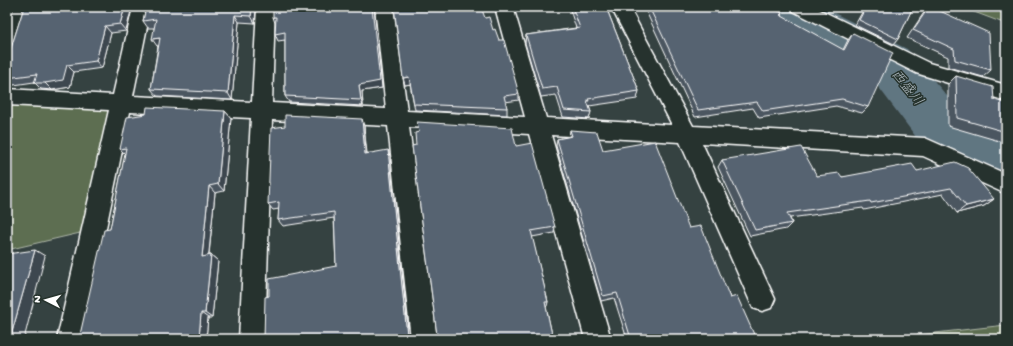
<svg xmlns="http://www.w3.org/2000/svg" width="1013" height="346" font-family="'Gochi Hand','Klee One',sans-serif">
	<rect width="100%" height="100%" fill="#354241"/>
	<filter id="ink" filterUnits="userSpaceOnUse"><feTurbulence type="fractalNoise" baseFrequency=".025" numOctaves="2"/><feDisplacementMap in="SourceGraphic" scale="8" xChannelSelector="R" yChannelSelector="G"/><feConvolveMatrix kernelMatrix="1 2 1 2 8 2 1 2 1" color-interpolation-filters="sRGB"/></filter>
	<g filter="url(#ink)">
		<path fill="#5d6e51" stroke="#aeb6a8" d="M961,7H1006V24Z
			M7,97L121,102L93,230L7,250Z
			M1006,325V339H882Z"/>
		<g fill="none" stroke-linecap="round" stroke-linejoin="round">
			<path fill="#607681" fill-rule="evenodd" d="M757,7H822L907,49L976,130L1006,139V187L937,165L871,77L764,19Z"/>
			<defs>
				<path id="minor" d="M14,7H32L17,54L14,59L7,61V27Z
					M133,7H151L133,96L252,102L257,7H275L272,103L386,109L375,7H393L407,111L525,117L495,7H513L546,118L672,125L611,7H629L693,126L925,138L1006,174V194L923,156L702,143L775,299L771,308L762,311L753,308L680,142L551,135L611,339H585L529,134L409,127L437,339H411L388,126L272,120L265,339H239L251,118L130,112L83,339H57L109,110L7,105V89L113,95Z
					M790,7H814L929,63L1006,85V101L916,73L793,11Z"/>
			</defs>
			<use href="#minor" stroke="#fff" stroke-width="3"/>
			<use href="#minor" fill="#26332d" fill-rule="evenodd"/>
		</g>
		<path fill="#4b5661" stroke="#fff" d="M24,7H132L126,31L111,33L102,68L74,72L70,87L52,90L41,89L34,82L7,86V53L11,48Z
			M146,7H256L255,23L239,22L232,100L157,96L151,89L158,46H157L154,28H148L143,21Z
			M374,7L382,88L362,91L363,106L289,102L285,96V40L278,41L275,34V23L273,17Z
			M569,7H606L639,91L637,99L589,106L591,112L589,119L563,117L556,95L541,97L525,43L526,35L576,28Z
			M644,7H772L782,13L781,16L843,50L848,40L853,33L868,107L862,113L836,106L759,118L753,108L695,117Z
			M865,7H913L898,39L894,44L855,25Z
			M929,7L991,70L983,77L948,67V57L907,38L923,14Z
			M485,18L493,30L499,40L519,94V100L505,102L507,108V115L415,110L410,84L405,85L403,78Z
			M956,76L994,100L1006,103V143L948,126V84Z
			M225,111L231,118L224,191L215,193L209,255H211L218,261L212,318H208L206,339H79L110,229L125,154L120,149Z
			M364,126L367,153L390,156L409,337H435L437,335L516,146L555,227L554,233L532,237L548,302L547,306L546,307L553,339H264L269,296L336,266L334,218L283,226L278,220L279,209L273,210L268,204Z
			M570,130L603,150L689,228L756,339H627L614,298L601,301L556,146L557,139L569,137Z
			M722,160L817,176L842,177L917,171L994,199L984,206L957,213L943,194L864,210L863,208L790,218L792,223L786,229L750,236L718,167Z"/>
		<path fill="#3d464f" stroke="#fff" d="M7,7H13L7,23Z
			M125,7H132L126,31L120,24Z
			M252,7H256L255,23L251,16Z
			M372,7H374L382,88L362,91L363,106L361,100L359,85Z
			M235,15L239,22L232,100L228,93Z
			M105,26L111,33L102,68L96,61Z
			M160,38L165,45L157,46L152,39Z
			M67,65L74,72L70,87L52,90L45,83Z
			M409,77L411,84L405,85L403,78Z
			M225,111L231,118L224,191L218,184Z
			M362,119L364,126L367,160L365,154Z
			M388,150L390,156L409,339L407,335Z
			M209,186L215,193L208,262L202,257Z
			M994,199L984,206L957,213L966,206Z
			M35,250L45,256L24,339H10Z
			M211,255L218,261L212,318L205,313Z
			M201,313L208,318L206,339H199Z"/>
		<path fill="#576471" stroke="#fff" d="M24,7H125L120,24L105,26L96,61L67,65L63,80L45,83H34L37,74L7,78V53L11,48Z
			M146,7H252L251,16L235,15L228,93L151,89L160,38L152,39L156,19L143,21Z
			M273,7H372L380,81L359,85L361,100L285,96V32L275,34L276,17H273Z
			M394,7H481L485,18L489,17L493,30L495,29L499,40H504L519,94L504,96L507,108L414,104L409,77L403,78Z
			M572,7H606L639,91L588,99L589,101H587L591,112L564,110L557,87L542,89L526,35L580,28Z
			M649,7H772L782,13L780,15L844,50L853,33L893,53L868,107L842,99L763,111L757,102L698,110Z
			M866,7H913L898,39L859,20Z
			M929,7H931L989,33L991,70L955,60L954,49L913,30Z
			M956,76L993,87L994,100L1006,103V132L957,118Z
			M147,107L225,111L218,184L209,186L202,257L211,255L205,313H201L199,339H79L104,230L110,229L126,148L120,149L127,117L146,114Z
			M285,115L362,119L365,154L388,150L407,335L409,337H435L437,335L412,146L416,145L415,133L419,132L417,122L512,128L516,146L532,143L555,227L531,231L548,302H545L553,339H264L265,297L269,296V279L336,266L334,212L278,220L279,202L268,204L271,128L285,126Z
			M570,130L597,132L603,150L655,141L689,228L701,226L730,298L737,296L756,339H631L617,293L603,296L557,139L572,136Z
			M801,147L817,176L839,173L842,177L912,164L917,171L955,162L968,168L994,199L966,206L951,188L871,203L870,201L787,213L792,223L755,230L722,160Z
			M35,250L10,339H7V254Z"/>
	</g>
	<g text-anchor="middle" stroke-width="3" stroke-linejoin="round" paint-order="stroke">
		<g font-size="14" font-style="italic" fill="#b0bac0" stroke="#26332d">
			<text transform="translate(908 87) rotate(51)" y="5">西盛川</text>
		</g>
	</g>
	<rect width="1013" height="346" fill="none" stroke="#26332d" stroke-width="24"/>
	<rect x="12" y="12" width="989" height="322" fill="none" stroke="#fff" stroke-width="1.5" filter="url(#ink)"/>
	<g transform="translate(46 300) rotate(276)" stroke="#26332d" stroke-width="3" paint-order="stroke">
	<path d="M0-3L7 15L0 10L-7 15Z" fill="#ffffff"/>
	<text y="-6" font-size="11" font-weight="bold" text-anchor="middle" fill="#ffffff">N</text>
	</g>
</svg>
